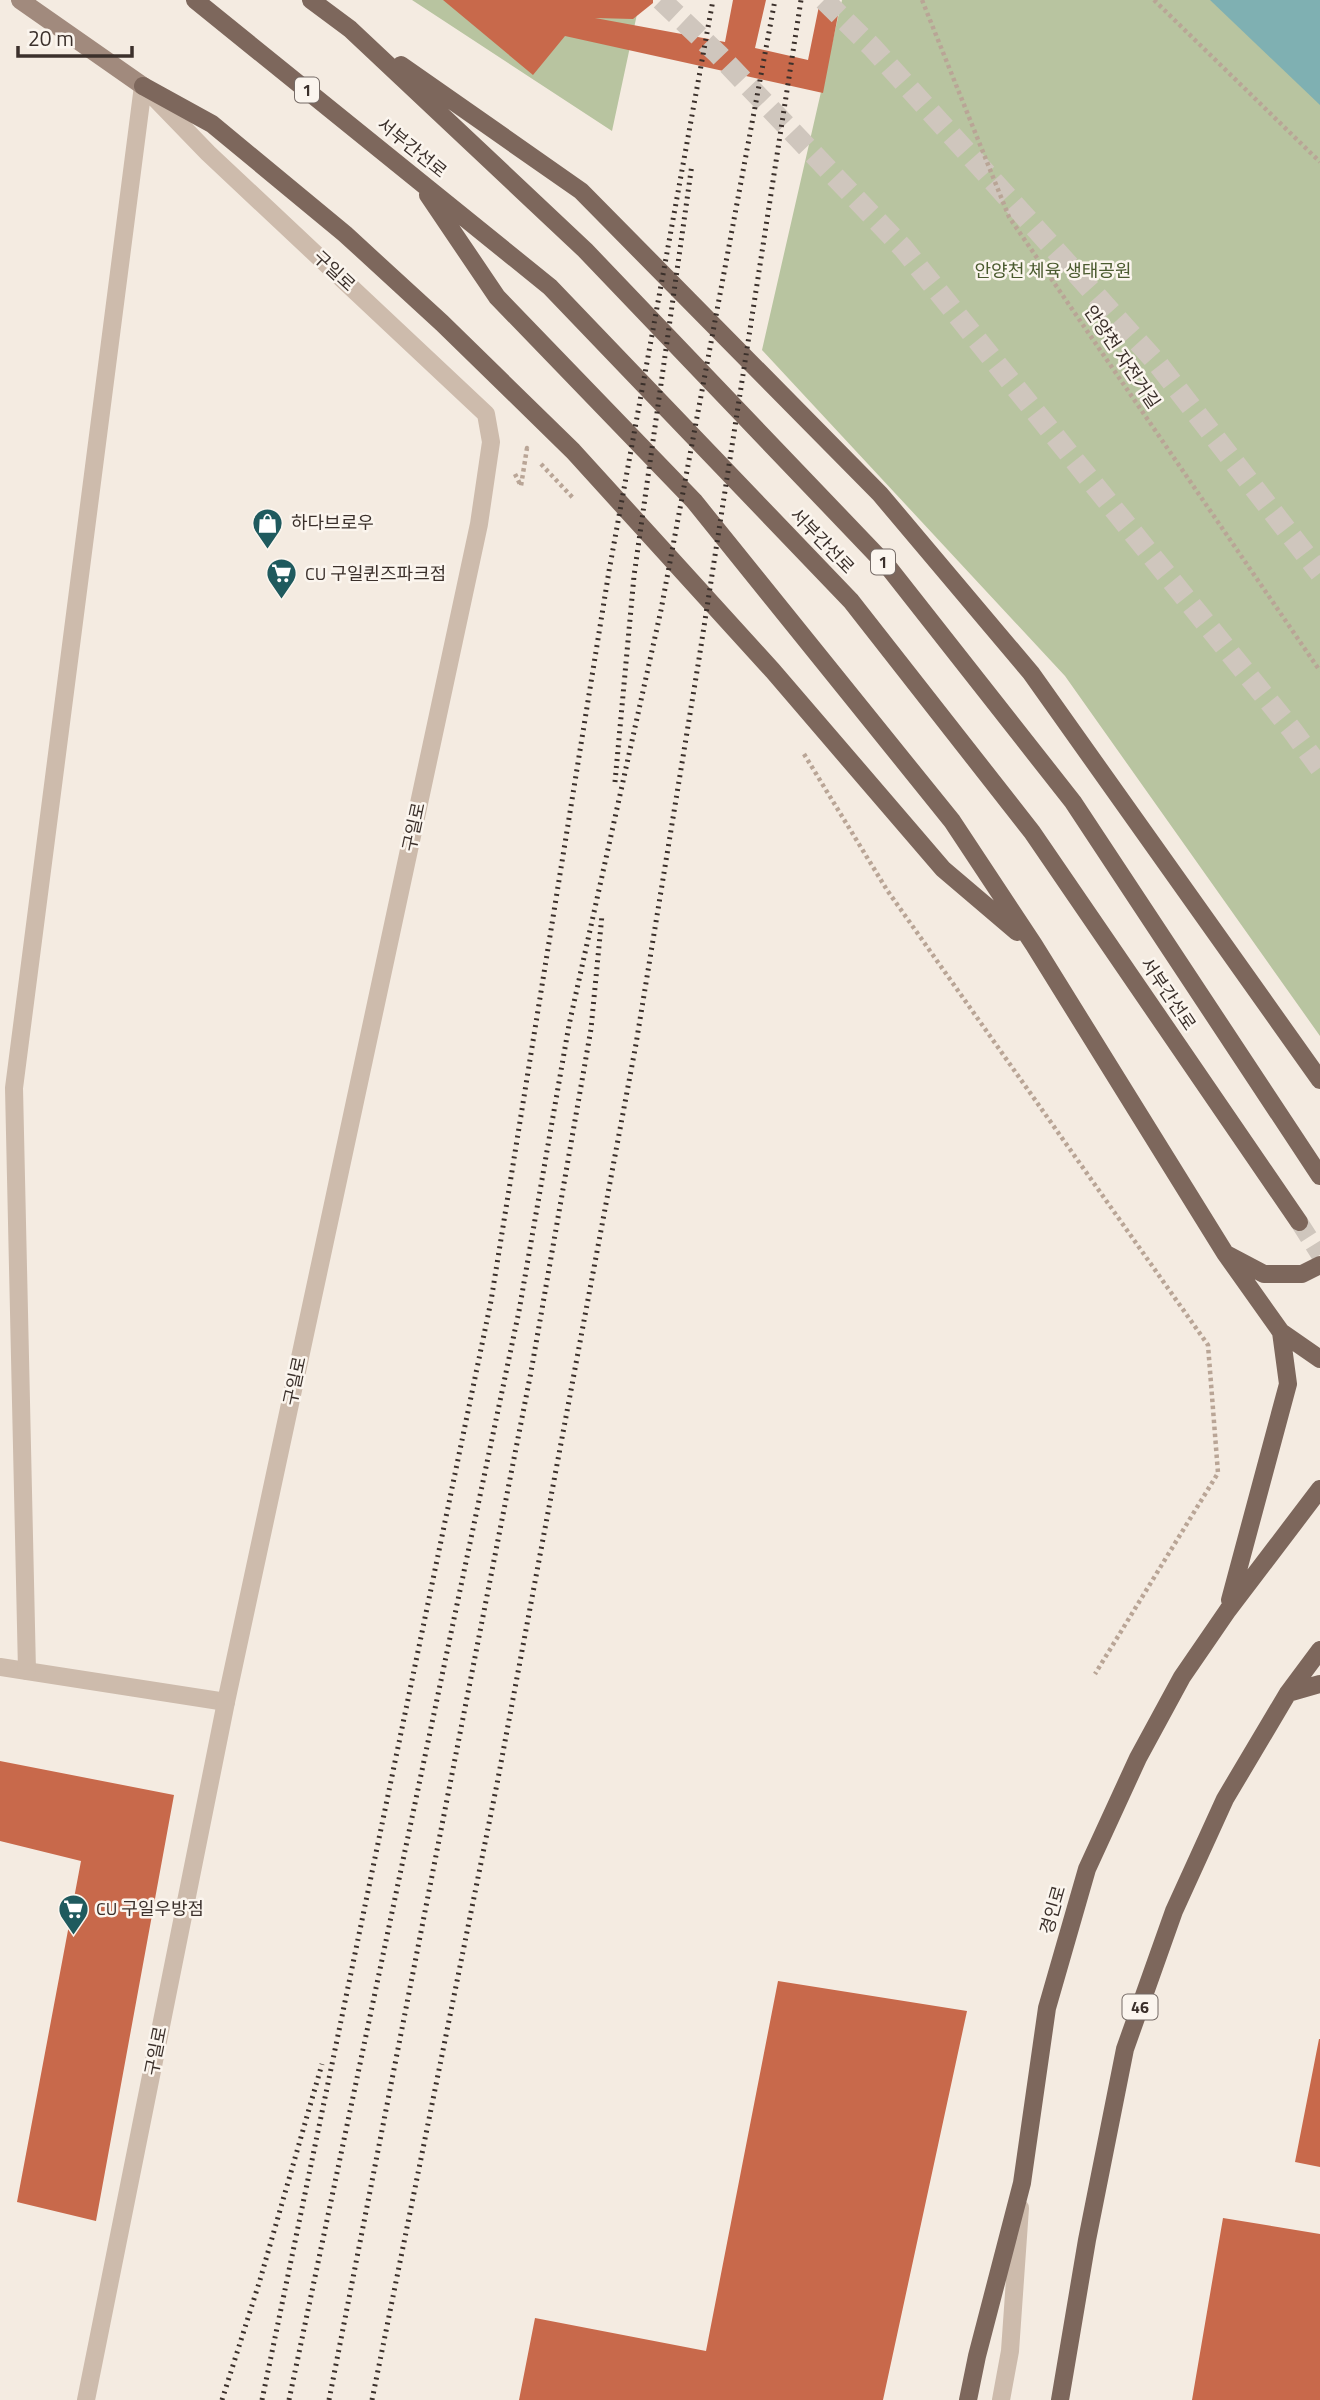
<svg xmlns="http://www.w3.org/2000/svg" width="1320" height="2400" font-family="'Titillium Web','Noto Sans KR',sans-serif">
	<rect width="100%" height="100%" fill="#f4ebe1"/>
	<path fill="#b8c4a0" d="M412,0H640L612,131Z
		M842,0H1320V1036L1065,676L762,350Z"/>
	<path fill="#7fb0b2" d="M1210,0H1320V105Z"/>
	<path fill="#c8694b" d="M443,0H653V3L633,19L595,18L725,42L733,0H766L755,48L808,60L819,6L839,10L823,93L565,36L533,75Z
		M0,1761L174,1795L96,2221L17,2202L81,1861L0,1841Z
		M778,1981L967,2011L883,2400H519L535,2318L706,2351Z
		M1319,2039H1320V2167L1295,2162Z
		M1223,2218L1320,2234V2400H1192Z"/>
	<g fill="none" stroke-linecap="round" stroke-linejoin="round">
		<path stroke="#cfc6bd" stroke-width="18" stroke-dasharray="18 9" stroke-linecap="butt" d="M1299,1222L1320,1255"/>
		<path stroke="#cfc6bd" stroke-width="21" stroke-dasharray="21 10" stroke-linecap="butt" d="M661,0L718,54L903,248L1292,730L1320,768
			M824,0L872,47L1158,364L1320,573"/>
		<path stroke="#b9a596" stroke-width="4.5" stroke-dasharray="3.5 3.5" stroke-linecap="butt" d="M922,0L1009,217L1320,671
			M1154,0L1320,162
			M541,464L574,499
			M515,474L521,486L527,448L528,450
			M804,754L887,890L1208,1345L1218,1473L1095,1674"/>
		<path stroke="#cdbbac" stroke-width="18" d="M0,1667L226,1702
			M1001,2400L1010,2351L1020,2208"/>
		<path stroke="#cdbbac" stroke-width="18" d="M27,1671L14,1088L143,86
			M86,2400L226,1702L479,524L491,442L486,414L208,153L148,91"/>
		<path stroke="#a18a7d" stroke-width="18" d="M20,0L143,86"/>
		<path stroke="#7d675c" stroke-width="18" d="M195,0L550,287L851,601L1032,832L1299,1222
			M311,0L350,29L585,250L889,568L1073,802L1320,1176
			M401,65L581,191L880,494L1031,673L1320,1080
			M143,86L212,124L345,234L442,323L573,451L773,671L943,869L1017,932
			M428,195L497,297L694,501L952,821L1034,945L1225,1253L1281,1332L1320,1359
			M1228,1255L1264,1274H1302L1320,1265
			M1230,1600L1288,1384L1281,1332
			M1288,1693L1320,1684
			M968,2400L977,2356L1022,2183L1047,2008L1087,1869L1138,1758L1182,1677L1228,1610L1320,1489
			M1060,2400L1087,2240L1125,2049L1174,1911L1225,1799L1288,1693L1320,1650"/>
		<path stroke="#3b302b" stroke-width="5" stroke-dasharray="2 5" stroke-linecap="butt" d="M615,782L634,576L692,164
			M222,2400L260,2280L322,2064
			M262,2400L491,1301L609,571L713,0
			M289,2400L519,1311L569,1025L661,610L775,0
			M329,2400L531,1372L591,1029L602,915
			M372,2400L497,1784L636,1044L699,659L801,0"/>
	</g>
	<defs>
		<symbol id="shop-pin" viewBox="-11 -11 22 30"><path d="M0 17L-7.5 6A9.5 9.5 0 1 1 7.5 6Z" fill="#1f5a5e" stroke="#fbf5ee"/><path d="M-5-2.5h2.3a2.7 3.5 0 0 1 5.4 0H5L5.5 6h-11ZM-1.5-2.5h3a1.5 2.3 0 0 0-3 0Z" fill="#fff"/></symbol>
		<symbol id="supermarket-pin" viewBox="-11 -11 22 30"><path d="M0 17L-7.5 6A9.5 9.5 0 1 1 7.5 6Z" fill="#1f5a5e" stroke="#fbf5ee"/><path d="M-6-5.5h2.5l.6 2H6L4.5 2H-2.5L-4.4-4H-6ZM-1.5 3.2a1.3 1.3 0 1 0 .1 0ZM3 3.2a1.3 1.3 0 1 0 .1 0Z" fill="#fff"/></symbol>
	</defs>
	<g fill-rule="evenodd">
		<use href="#shop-pin" x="250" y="506" width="35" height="47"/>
		<use href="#supermarket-pin" x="264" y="556" width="35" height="47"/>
		<use href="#supermarket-pin" x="56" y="1892" width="35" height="47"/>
	</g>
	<g text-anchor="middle" stroke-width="5" stroke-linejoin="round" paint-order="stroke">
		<g fill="#fbf5ee" stroke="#756b66" stroke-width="2">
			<rect x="295" y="77.5" width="24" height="25" rx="5"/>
			<rect x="871" y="549.5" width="24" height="25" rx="5"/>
			<rect x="1122.5" y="1994.5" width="35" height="25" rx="5"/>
		</g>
		<g font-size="16" font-weight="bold" fill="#3b302b">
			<text x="307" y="96">1</text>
			<text x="883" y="568">1</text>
			<text x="1140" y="2013">46</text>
		</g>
		<g font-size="18" fill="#3b302b" stroke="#fbf5ee">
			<text transform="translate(412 148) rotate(39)" y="6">서부간선로</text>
			<text transform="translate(334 271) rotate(43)" y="6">구일로</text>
			<text transform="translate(1122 357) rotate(56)" y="6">안양천 자전거길</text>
			<text transform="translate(822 541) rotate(46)" y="6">서부간선로</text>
			<text transform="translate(414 827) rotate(-78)" y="6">구일로</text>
			<text transform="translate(1168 994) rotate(56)" y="6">서부간선로</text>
			<text transform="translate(295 1381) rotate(-78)" y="6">구일로</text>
			<text transform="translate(1053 1910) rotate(-74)" y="6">경인로</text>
			<text transform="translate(156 2051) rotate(-79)" y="6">구일로</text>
		</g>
		<g font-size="18" fill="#4a5a2e" stroke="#fbf5ee">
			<text x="1053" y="277">안양천 체육 생태공원</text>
		</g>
		<g font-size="18" fill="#3b302b" stroke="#fbf5ee" text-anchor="start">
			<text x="291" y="529">하다브로우</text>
			<text x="305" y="580">CU 구일퀸즈파크점</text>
			<text x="96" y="1915">CU 구일우방점</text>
		</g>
	</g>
	<path d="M18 46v10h114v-10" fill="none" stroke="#3b302b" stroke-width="3.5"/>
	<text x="28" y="46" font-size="21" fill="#3b302b" stroke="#fbf5ee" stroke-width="5" paint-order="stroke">20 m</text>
</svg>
